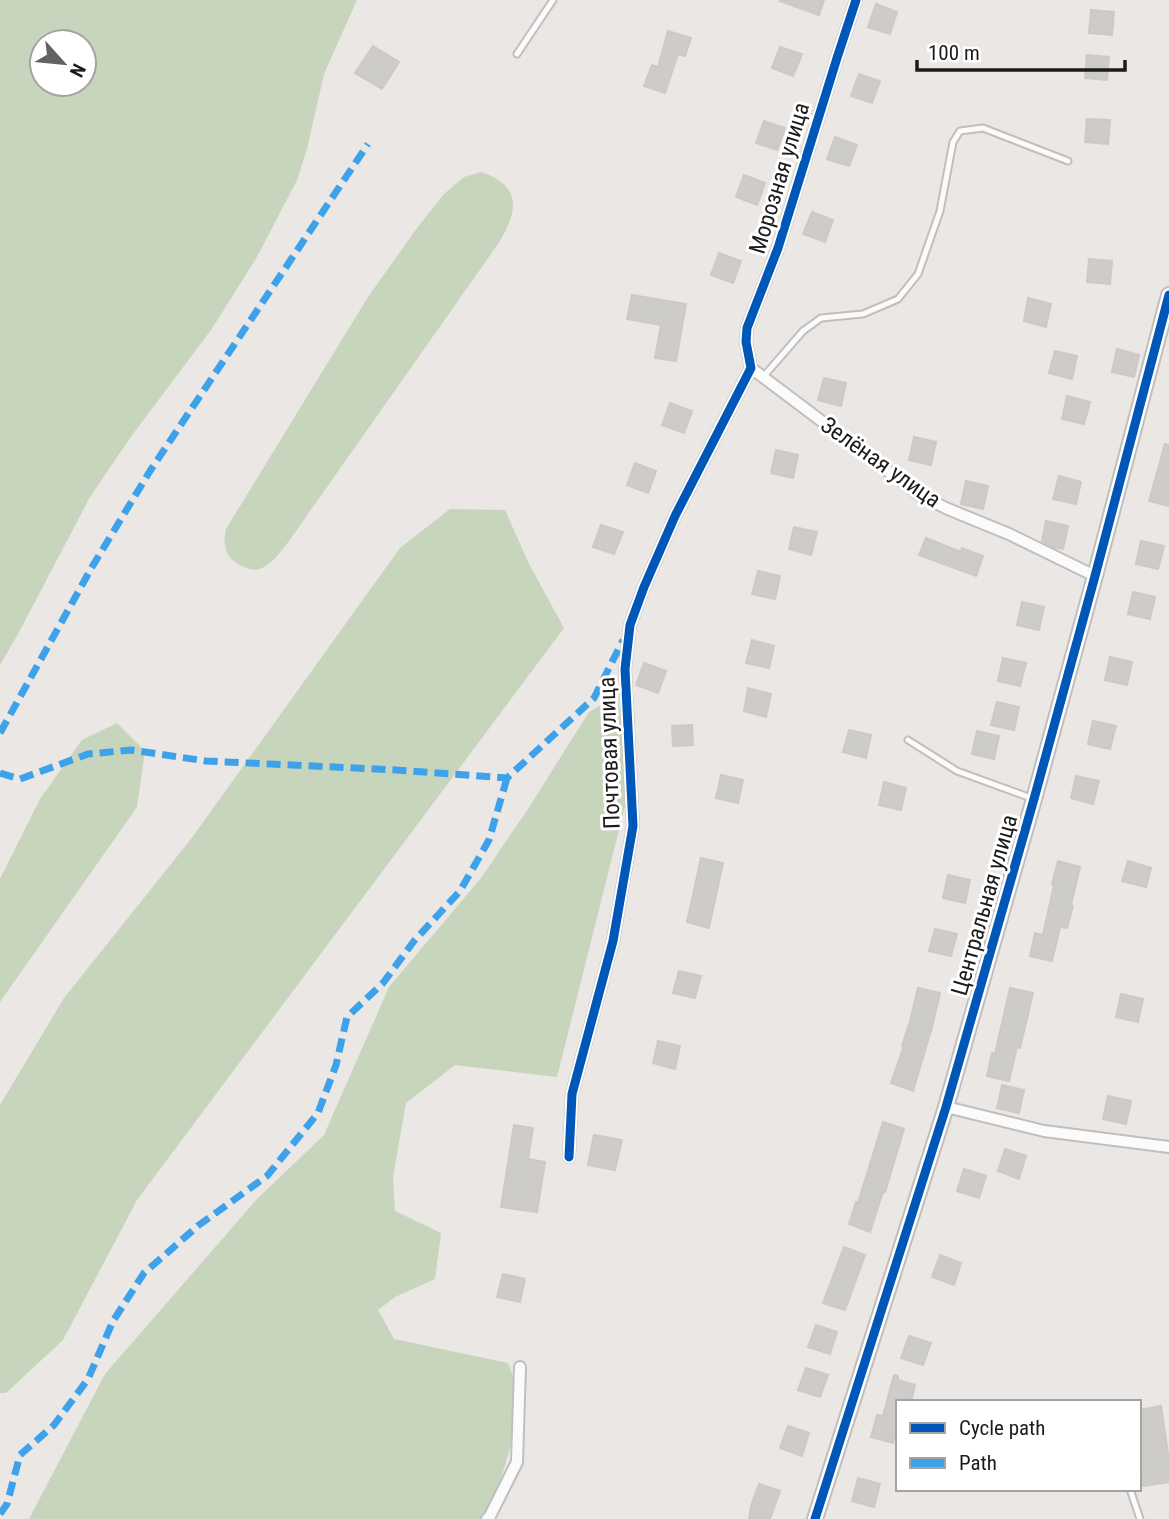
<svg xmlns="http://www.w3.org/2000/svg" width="1169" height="1519" font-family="'Roboto Condensed',sans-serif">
	<rect width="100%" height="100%" fill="#eae7e4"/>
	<path fill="#c6d5bc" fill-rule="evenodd" d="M0,0H357L324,74L307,149L297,180L257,257L211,330L130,438L90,497L18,634L0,665ZM84,42V84H42V42Z
		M481,172C523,186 518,212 498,244L289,541C281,551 273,563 262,568C256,571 252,570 246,568C226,560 222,548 226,529L368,297L417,228L444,194L464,177Z
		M450,509L505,510L529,564L564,628L137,1200L63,1340L6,1393H0V1105L64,998L191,839L400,548Z
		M618,695L629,790L557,1077L455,1065L406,1103L393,1177L395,1211L441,1233L435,1279L395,1297L378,1310L394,1339L508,1363L523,1404L489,1519H29L105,1374L257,1199L324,1135L389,987L481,878L528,809L589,712Z
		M117,723L145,751L137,807L0,1002V879L40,799L82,740Z"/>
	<path fill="#ceccc9" stroke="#ccc9c6" stroke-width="2" d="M781,0H824L819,15L780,1Z
		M876,4L897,12L890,34L868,27Z
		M1091,10L1114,12L1112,35L1089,33Z
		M668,31L691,38L685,56L678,54L665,93L644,86L652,65L658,67Z
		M373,46L399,62L382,89L355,73Z
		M780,47L802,54L793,76L772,68Z
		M1087,55L1109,57L1107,80L1085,78Z
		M859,74L880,81L872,103L851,96Z
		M1087,119L1110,120L1108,144L1085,142Z
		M764,121L785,128L777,150L756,143Z
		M835,137L857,145L849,166L827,159Z
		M744,175L765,183L757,205L736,197Z
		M812,212L833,220L825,242L803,234Z
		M719,253L741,261L733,283L711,275Z
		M1089,259L1112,261L1110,284L1087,282Z
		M632,295L686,304L676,361L655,358L661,325L627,319Z
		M1028,298L1051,304L1046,327L1024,321Z
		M1117,349L1139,355L1134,377L1112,372Z
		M1055,351L1077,356L1072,379L1049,373Z
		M824,378L846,383L841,406L818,400Z
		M1067,396L1090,402L1084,424L1062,419Z
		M670,403L692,411L684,433L662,425Z
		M914,437L936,442L931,465L909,460Z
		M1165,444L1169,445V506L1149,501Z
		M776,450L798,455L793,478L771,473Z
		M635,463L656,471L648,493L627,485Z
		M1059,476L1081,482L1076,504L1053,499Z
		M966,481L988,486L983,509L961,504Z
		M1046,521L1068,526L1063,549L1053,547L1042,541Z
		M601,525L623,532L614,554L593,547Z
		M794,527L817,532L811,555L789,549Z
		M926,538L961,552L962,548L983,556L976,576L919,555Z
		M1141,541L1164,546L1158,569L1136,564Z
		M758,571L780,576L775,599L752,594Z
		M1133,592L1155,597L1150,619L1128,614Z
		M1022,602L1044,607L1039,630L1017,625Z
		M752,640L774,646L769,668L746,663Z
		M1110,657L1132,662L1127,685L1105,680Z
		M1003,658L1026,663L1020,686L998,681Z
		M644,663L666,671L658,693L636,685Z
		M748,688L771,694L766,717L744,711Z
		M997,702L1019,707L1014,730L991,725Z
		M1093,721L1116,726L1110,749L1088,744Z
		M692,725L693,745L673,746L672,726Z
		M849,730L871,735L866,758L843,752Z
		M977,731L999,736L994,759L972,754Z
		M721,775L743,780L738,803L716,798Z
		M1076,776L1099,781L1093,804L1071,798Z
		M884,782L906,788L901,810L879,805Z
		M701,858L723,863L709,928L687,922Z
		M1058,861L1080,867L1071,905L1073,906L1067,928L1060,927L1052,961L1030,956L1035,933L1043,935L1054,885L1052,884Z
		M1128,861L1151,868L1146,887L1122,881Z
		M948,875L970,880L965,903L943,898Z
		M935,929L957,934L951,956L929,951Z
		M679,971L701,976L695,998L673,993Z
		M918,988L940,993L932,1027L913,1091L891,1083L904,1046H902L910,1021Z
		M1010,988L1033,993L1020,1048L1017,1047L1009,1081L987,1076L992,1053L995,1054Z
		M1121,994L1143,999L1138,1022L1116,1017Z
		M658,1041L680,1046L675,1069L653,1063Z
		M1002,1085L1024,1090L1019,1113L997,1108Z
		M1108,1096L1131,1101L1126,1124L1103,1119Z
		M883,1122L904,1129L885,1192H883L870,1232L849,1224L856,1202L858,1203Z
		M514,1125L533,1128L528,1159L545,1162L537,1212L501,1207Z
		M594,1135L622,1140L615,1170L588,1165Z
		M1005,1149L1026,1156L1019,1179L998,1171Z
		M964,1169L986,1176L979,1198L957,1191Z
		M844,1247L865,1255L845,1310L823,1303Z
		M940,1255L961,1263L954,1285L932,1277Z
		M503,1274L525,1279L520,1302L497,1297Z
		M816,1325L837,1332L830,1354L808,1347Z
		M909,1336L931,1343L923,1365L901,1358Z
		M806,1368L828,1375L820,1397L798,1390Z
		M894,1375L898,1376V1380L915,1385L911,1402H898V1425L893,1443L871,1437L877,1415L883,1416Z
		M1161,1406L1169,1460V1482L1143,1486L1139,1459V1410Z
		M788,1426L809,1433L802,1456L780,1448Z
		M858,1478L880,1484L874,1507L852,1501Z
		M759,1484L780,1491L770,1519H749L751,1506Z"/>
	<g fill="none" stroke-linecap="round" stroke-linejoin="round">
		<defs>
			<path id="service" d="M517,54L553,0
				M764,376L803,331L821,318L863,314L898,299L918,274L940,211L953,142L960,131L983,128L1068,161
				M908,740L957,771L1031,798
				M1130,1489L1140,1519"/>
			<path id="minor" d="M751,368L921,496L948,509L1009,534L1095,576
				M751,368L746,342L747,328L778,248L837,58L856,0
				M946,1107L1044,1131L1169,1147
				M569,1157L572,1094L613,941L633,826L625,669L630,625L644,587L675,516L751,368
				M487,1519L490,1516L517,1462L520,1367"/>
			<path id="tertiary" d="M815,1519L946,1107L1034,799L1095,576L1169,295"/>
		</defs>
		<use href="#service" stroke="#c1bfbe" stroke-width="9"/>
		<use href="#minor" stroke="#c1bfbe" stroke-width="14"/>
		<use href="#tertiary" stroke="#c1bfbe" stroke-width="18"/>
		<use href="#service" stroke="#fcfbfb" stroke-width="5"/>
		<use href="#minor" stroke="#fcfbfb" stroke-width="10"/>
		<use href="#tertiary" stroke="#fcfbfb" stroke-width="14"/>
		<path stroke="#3da2ea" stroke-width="7" stroke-dasharray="14 7" stroke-linecap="butt" d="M0,733L92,567L150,471L368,144
			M0,773L20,779L88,754L131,750L206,761L396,770L507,778L594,698L623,640
			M0,1514L7,1504L20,1455L54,1425L88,1379L113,1321L144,1273L199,1225L267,1176L318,1113L336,1065L347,1017L383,983L414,941L460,891L489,840L507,778"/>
		<defs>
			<path id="cycleway" d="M569,1157L572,1094L613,941L633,826L625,669L630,625L644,587L675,516L751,368L746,342L747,328L778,248L837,58L856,0
				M815,1519L946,1107L1034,799L1095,576L1169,295"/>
		</defs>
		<use href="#cycleway" stroke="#fff" stroke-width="13"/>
		<use href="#cycleway" stroke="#0057b8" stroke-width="9"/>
	</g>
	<g text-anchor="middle" stroke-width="6" stroke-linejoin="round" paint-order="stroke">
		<g font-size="23" fill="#1b1b1b" stroke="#fff">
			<text transform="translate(779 178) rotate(-73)" y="8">Морозная улица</text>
			<text transform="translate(881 462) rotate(35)" y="8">Зелёная улица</text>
			<text transform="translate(609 753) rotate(-92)" y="8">Почтовая улица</text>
			<text transform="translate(984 905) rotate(-74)" y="8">Центральная улица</text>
		</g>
	</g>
	<rect x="896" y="1400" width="245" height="91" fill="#ffffff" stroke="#a4a4a4" stroke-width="2"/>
	<rect x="910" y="1423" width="35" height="10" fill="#0057b8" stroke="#a4a4a4" stroke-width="2"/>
	<text x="959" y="1435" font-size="21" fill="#1b1b1b">Cycle path</text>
	<rect x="910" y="1458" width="35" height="10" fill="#3da2ea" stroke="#a4a4a4" stroke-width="2"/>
	<text x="959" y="1470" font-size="21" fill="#1b1b1b">Path</text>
	<g transform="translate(63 63) rotate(117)"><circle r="33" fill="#ffffff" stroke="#a4a4a4" stroke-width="2"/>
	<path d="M0-5L12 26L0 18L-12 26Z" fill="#636261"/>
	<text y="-10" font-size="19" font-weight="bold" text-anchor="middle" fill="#1b1b1b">N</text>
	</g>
	<path d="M917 60v10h208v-10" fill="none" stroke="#1b1b1b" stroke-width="3.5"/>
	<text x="928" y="60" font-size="21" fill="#1b1b1b" stroke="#ffffff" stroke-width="5" paint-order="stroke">100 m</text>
</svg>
